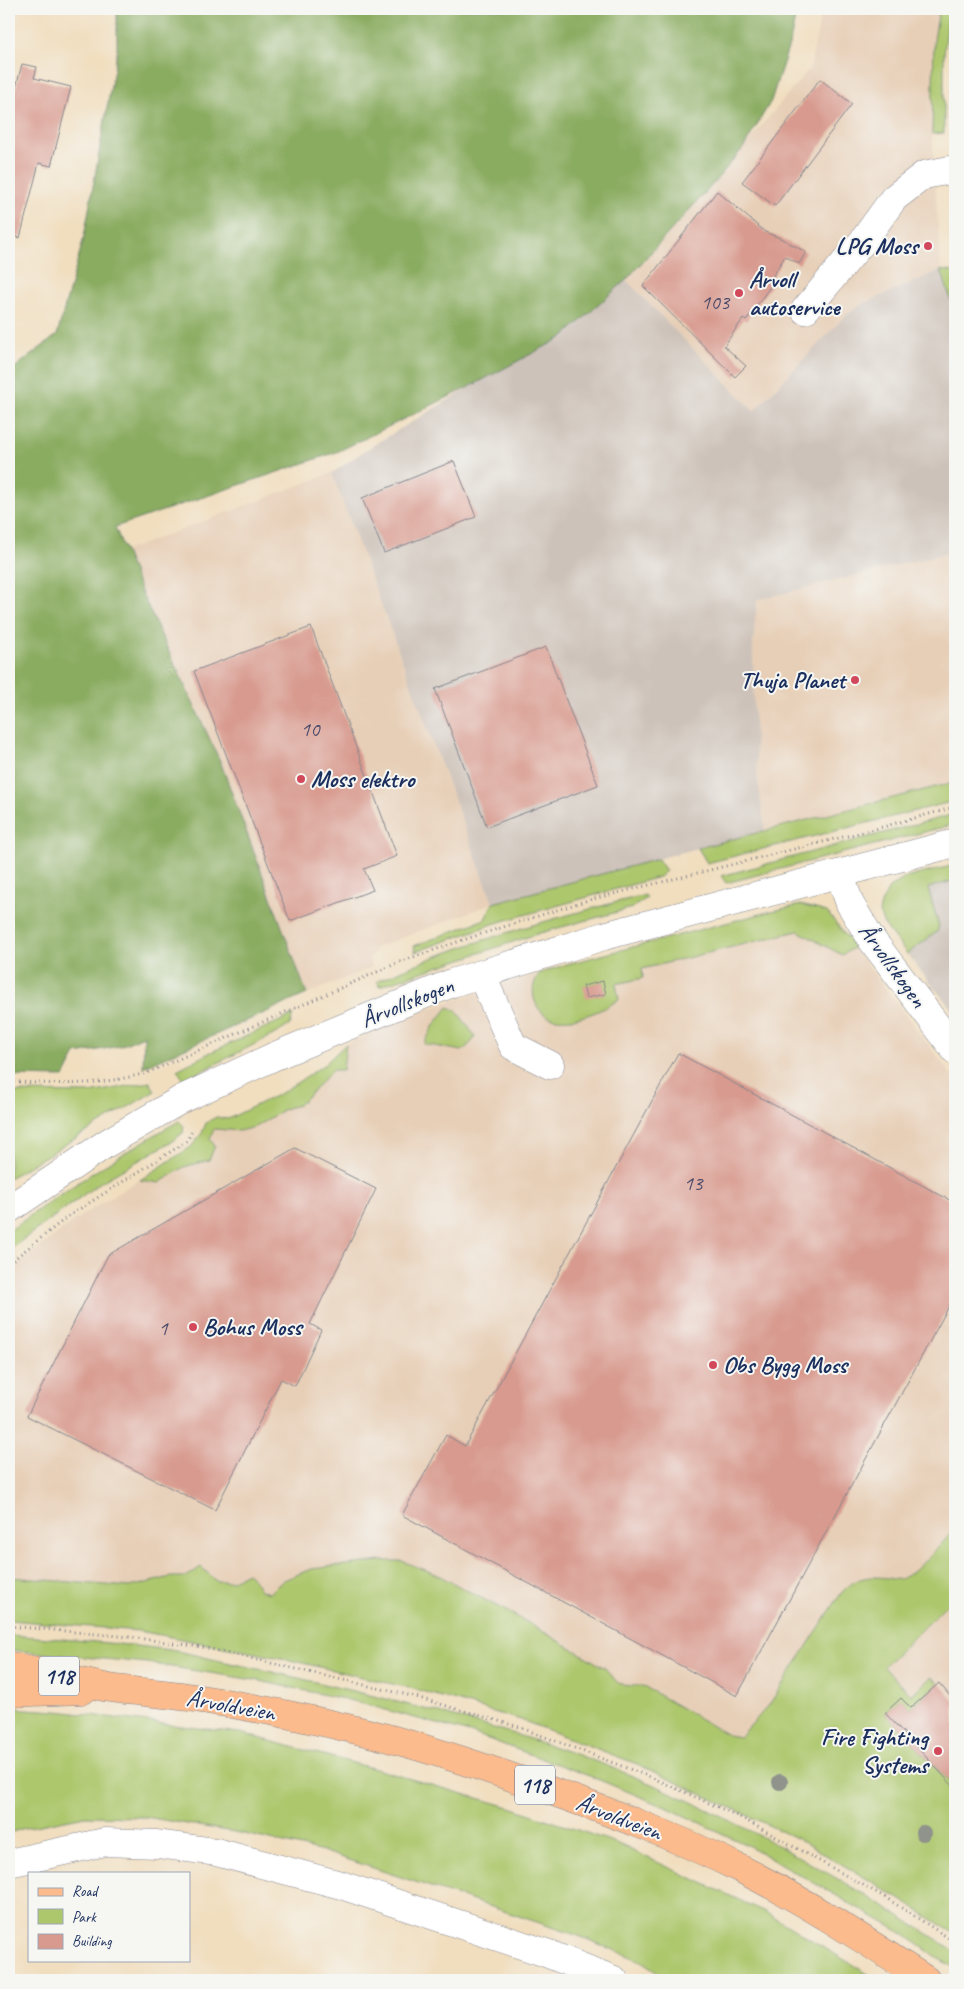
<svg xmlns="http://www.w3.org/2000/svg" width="964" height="1989" font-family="Caveat,sans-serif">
	<rect width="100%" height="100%" fill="#f6f6f2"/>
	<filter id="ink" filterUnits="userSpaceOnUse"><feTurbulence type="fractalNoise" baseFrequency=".02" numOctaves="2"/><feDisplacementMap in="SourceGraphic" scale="10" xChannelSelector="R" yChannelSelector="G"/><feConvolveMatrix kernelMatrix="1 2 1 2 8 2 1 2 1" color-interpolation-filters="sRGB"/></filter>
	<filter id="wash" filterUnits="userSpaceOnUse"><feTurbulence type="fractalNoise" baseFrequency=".0096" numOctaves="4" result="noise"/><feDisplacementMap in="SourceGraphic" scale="20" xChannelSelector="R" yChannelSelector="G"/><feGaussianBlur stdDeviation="1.12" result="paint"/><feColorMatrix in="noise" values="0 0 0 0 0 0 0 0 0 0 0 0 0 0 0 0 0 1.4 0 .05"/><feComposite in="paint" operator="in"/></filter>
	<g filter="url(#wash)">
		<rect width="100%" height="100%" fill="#f1debf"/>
		<path fill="#e7cfb7" d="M822,9H939L934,40L932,134L941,270L860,305L845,316L754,411L626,280L712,185L810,68Z
			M332,473L493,903L376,948L369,960L372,967L307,994L220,761L142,594L125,551Z
			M955,551V782L871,805L765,830L757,774L754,715L753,644L757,600Z
			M801,905L827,912L955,1080V1915L579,1722L9,1596V1272L15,1266L78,1218L191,1147L202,1133L206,1123L216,1117L228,1119L283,1092L325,1064L346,1044L420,1011L567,964L772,911Z"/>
		<path fill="#cdc2b9" d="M941,270L955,312V551L757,600L753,644L754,715L757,774L765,830L493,903L332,473L367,449L473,385L563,337L626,280L754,411L845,316L860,305Z
			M955,880V1013L893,937L886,900Z"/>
		<path fill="#adc76d" stroke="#647b66" d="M939,9H949L944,54V133L932,134L934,40Z
			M941,270L955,272V312Z
			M955,782V801L707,863L698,848Z
			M955,814V824L944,827L726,883L721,876Z
			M658,859L666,871L659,877L496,923L415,952L414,946L485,919L493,903Z
			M955,865V880L928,888L939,926L937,932L907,954L883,923L879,912L882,901L889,888L905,878Z
			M645,895L647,898L632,908L540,933L380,986L377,981C398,973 419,962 440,955C507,931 576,912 645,895Z
			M801,905L827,912L855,947L842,955L798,931L642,969L643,978L616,984L619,999C598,1015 543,1036 534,998C532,989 534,980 540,973L567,964L772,911Z
			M448,1007L456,1010L475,1036L472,1042L462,1051L424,1044L434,1025Z
			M293,1015L290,1025L279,1032L184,1080L177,1070L209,1053Z
			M346,1044L343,1070H333L299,1105L286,1108L255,1127L239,1131L214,1129L210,1139L215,1146L209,1160L184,1167L159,1183L140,1180L191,1147L202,1133L206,1123L216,1117L228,1119L283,1092L325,1064Z
			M150,1082L155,1091L9,1178V1092L90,1093Z
			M179,1121L184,1126L183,1133L171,1142L101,1182L9,1250V1231C63,1191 120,1154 179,1121Z
			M955,1528V1596L884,1667L911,1695L931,1677L939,1683L911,1708L901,1698L885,1713L955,1788V1934L874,1883L798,1839L637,1764L521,1720L418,1690L281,1658L139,1631L9,1620V1577L130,1587L171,1577H186L201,1567L216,1581H231L247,1573L252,1577L260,1590L269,1593L284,1580L311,1569L381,1561H402L436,1574L525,1621L605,1668L618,1683L629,1686H643L728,1735L740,1737L769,1705L842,1592C858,1576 867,1576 888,1578C892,1579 897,1580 900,1579C919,1571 942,1544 955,1528Z
			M9,1635C63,1639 117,1643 170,1650C189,1653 207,1658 225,1662C276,1672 327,1685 378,1697C465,1719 551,1742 635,1777C748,1824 852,1885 955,1951V1968L939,1959L902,1933L749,1846L668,1808L592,1777L477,1735L353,1701L260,1681L147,1663L9,1650Z
			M9,1708L57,1711L240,1733L372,1768L513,1808L616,1843L765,1912L878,1980H828L818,1976L804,1980H670L641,1961L579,1936L328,1853L240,1833L146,1817L85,1816L25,1828L9,1833Z"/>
		<path fill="#8aac60" stroke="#526e5f" d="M117,9H797L790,42L771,101L744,147L712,185L626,280L563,337L473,385L337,452L115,527L142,594L220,761L307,994L143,1067L144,1036L120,1046L76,1054L64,1077L9,1076V372L57,335L84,237L117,52Z"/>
		<g id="blocks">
			<path fill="#d89a8e" d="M22,64L37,67L34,78L71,87L51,166L39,163L20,238L14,236L9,256V98L13,99Z
				M820,79L852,104L775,206L742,182Z
				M717,191L765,232L780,238L806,252L799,264L785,256L771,279L774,281L746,321L743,319L724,346L746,366L735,377L643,286Z
				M454,461L476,517L384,553L362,498Z
				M311,627L397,856L364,869L373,890L290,921L194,671Z
				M546,647L598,785L487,827L435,689Z
				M603,981L606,994L586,998L583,986Z
				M678,1053L955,1203V1295L737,1696L402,1515L446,1435L465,1446Z
				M295,1148L376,1189L310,1324L321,1330L295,1386L281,1379L215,1510L27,1416L108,1255Z
				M939,1683L955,1702V1788L885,1713L901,1698L911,1708Z"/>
		</g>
	</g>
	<g filter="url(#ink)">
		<use href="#blocks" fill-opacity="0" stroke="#86868e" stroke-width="1"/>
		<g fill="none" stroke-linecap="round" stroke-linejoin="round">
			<defs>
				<path id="minor" d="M805,310L863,241L894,198L924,175L955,169
					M840,875L850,904L872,940L955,1050
					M481,974L513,1046L550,1065
					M9,1209L107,1143L182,1099L275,1056L452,983L604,936L955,843
					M9,1863L105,1842L157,1844L216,1852L341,1885L546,1953L614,1980"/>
				<path id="major" d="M9,1666C43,1670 76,1683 110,1688C136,1692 162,1693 188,1697C243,1705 298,1716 352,1729C413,1743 472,1763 531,1784C602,1809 673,1835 741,1869C805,1901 866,1941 926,1980
					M9,1693L82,1690"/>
			</defs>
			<use href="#minor" stroke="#86868e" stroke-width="29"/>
			<use href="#major" stroke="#86868e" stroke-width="29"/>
			<path stroke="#86868e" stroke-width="3" stroke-dasharray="1 4" stroke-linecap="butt" d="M9,1081C57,1085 102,1086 149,1072L402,961L472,937L585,901L871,830L955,807
				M9,1263L70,1215L186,1142L193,1130
				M9,1626L130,1637L202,1647L416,1697L519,1727L653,1778L738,1816L883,1896L955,1942"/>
			<use href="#minor" stroke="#fff" stroke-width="28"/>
			<use href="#major" stroke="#fbbb8d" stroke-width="28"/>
		</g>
		<g fill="#90938c">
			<circle cx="780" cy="1782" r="8"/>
			<circle cx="923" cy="1833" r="8"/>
		</g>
	</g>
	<g fill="#d1495b" stroke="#f6f6f2" stroke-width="2">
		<circle cx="928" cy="246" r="5"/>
		<circle cx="739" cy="293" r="5"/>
		<circle cx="855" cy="680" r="5"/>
		<circle cx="301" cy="779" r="5"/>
		<circle cx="193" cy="1327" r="5"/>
		<circle cx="713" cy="1365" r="5"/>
		<circle cx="938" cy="1751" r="5"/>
	</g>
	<g text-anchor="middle" stroke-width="4" stroke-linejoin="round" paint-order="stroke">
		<g font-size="21" fill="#4a4a6a">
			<text x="715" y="309">103</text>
			<text x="310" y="736">10</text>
			<text x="693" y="1190">13</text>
			<text x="163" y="1335">1</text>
		</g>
		<g fill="#f6f6f2" stroke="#5d6b8a" stroke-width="1">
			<rect x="39" y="1656.5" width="40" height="39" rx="4"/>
			<rect x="515" y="1765.5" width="40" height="39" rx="4"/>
		</g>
		<g font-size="22" font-weight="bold" fill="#1b2f5e">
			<text x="59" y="1684">118</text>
			<text x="535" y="1793">118</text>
		</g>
		<g font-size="24" font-weight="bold" fill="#1b2f5e" stroke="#f6f6f2" text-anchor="start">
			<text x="918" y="254" text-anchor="end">LPG Moss</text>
			<text x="749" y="287">Årvoll<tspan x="749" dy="28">autoservice</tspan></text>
			<text x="845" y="688" text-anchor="end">Thuja Planet</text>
			<text x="311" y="787">Moss elektro</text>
			<text x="203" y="1335">Bohus Moss</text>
			<text x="723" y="1373">Obs Bygg Moss</text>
			<text x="928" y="1745" text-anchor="end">Fire Fighting<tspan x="928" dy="28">Systems</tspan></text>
		</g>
		<g font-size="24" fill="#1b2f5e" stroke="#f6f6f2">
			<text transform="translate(893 965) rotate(54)" y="8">Årvollskogen</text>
			<text transform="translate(407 1002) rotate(-22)" y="8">Årvollskogen</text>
			<text transform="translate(231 1705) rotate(10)" y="8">Årvoldveien</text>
			<text transform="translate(619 1817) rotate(21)" y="8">Årvoldveien</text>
		</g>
	</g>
	<rect width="964" height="1989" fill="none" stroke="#f6f6f2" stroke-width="30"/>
	<rect x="28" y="1872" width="162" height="90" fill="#f6f6f2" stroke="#9ea6b7"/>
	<rect x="38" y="1888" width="25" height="8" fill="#fbbb8d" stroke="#9ea6b7"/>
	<text x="72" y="1896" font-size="15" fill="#1b2f5e">Road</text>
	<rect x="38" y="1909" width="25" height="15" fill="#adc76d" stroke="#9ea6b7"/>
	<text x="72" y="1922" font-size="15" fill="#1b2f5e">Park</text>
	<rect x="38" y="1934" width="25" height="15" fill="#d89a8e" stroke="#9ea6b7"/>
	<text x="72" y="1946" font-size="15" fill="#1b2f5e">Building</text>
</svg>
